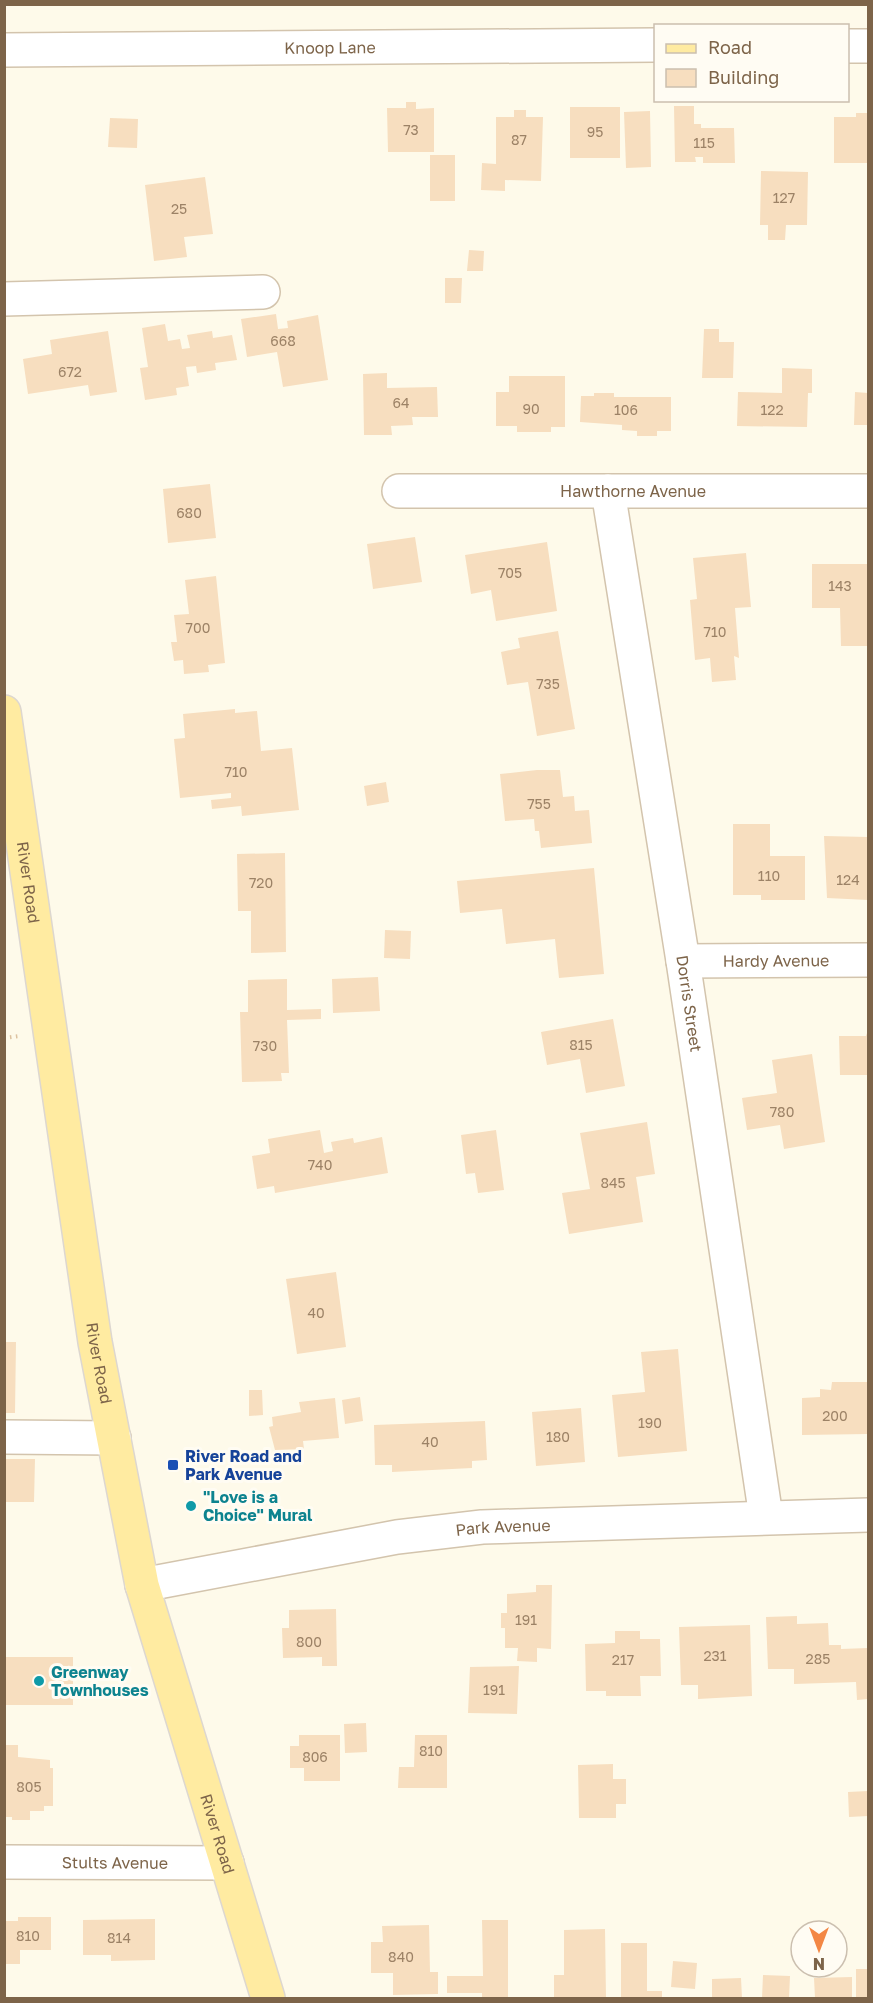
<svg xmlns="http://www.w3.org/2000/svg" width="873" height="2003" font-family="'Golos Text',sans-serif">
	<rect width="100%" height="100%" fill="#fefaea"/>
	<path fill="#f7debf" d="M406,102H416V109L434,108V152H388L387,108H406Z
		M674,106H694V124H701V128H734L735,163H703V157H695L696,162H675Z
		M570,107H620V158H570Z
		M514,110H526V117H543L541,181L505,180V191L481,190L482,163L496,164V117H514Z
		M650,111L651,167L626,168L624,112Z
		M856,113H868V163H834V117H856Z
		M110,118L138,119L137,148L108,147Z
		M430,155H455V201H430Z
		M761,171L808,172L807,225H786L785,240H768V225H760Z
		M205,177L213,234L184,237L187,257L154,261L145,185Z
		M469,250L484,251L483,271H467Z
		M445,278H462L461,303H445Z
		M276,314L278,329L288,328L287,321L318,315L328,380L283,387L277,352L247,357L241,319Z
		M165,324L168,341L180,339L182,349L190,348L187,335L212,331L213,338L232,335L237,360L215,363L216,370L197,373L196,366L186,367L189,386L176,388L177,395L145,400L140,368L148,367L142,328Z
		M704,329H719V342H734L733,378H702Z
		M108,331L117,392L90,396L88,385L28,394L23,359L52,354L50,340Z
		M782,368L812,369V393H808L807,427L737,426L738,392L782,393Z
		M387,373V388L437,387L438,417H412L413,425L391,426L392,435H364L363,374Z
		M509,376H565V427H551V432H517V426H496V392H509Z
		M855,392L868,393V425H854Z
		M594,393H614V397H671V431H657V436H637V431L622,430V425L580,422L581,396H594Z
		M210,484L216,538L168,543L163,489Z
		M415,537L422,582L373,589L367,544Z
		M547,542L557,611L496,621L491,590L471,594L465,555Z
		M746,553L751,607L735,608L739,658L734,656L736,680L712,682L710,658L695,660L690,600L697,599L693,558Z
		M812,564H868V646H841L840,608H812Z
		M216,576L225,663L208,665L209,672L184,674L183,660L174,661L171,642H177L174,615L189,614L185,580Z
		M558,631L575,729L537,736L528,682L507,685L501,652L520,648L518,638Z
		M235,709V713L257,711L261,751L292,748L299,810L242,816L241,806L212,809L211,800L231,798V793L180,798L174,739L185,738L183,714Z
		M537,770H560L563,797L574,796L575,811L589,810L592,843L541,848L539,831H535L534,819L505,821L500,774Z
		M386,782L389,802L367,806L364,786Z
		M733,824H770V856H805V900H761V895H733Z
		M824,836L868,837V900L827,898Z
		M285,853L286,952L251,953V911H238L237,854Z
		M594,868L604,974L559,978L555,939L506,944L502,909L460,913L457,881Z
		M385,930L411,931L410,959L384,958Z
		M378,977L380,1011L333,1013L332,979Z
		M287,979V1010L321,1009V1019L287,1020L289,1073H281L282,1081L242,1082L240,1012H248V980Z
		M613,1019L625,1086L586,1093L580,1059L547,1065L541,1032Z
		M868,1030V1075H840L839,1036H866Z
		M812,1054L825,1142L784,1149L780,1125L747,1130L742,1098L777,1093L772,1060Z
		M647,1122L655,1174L636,1177L643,1222L569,1234L562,1193L590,1189L580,1133Z
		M320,1130L324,1153L333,1151L331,1142L353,1138L354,1143L382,1137L388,1173L275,1193L274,1186L257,1189L252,1156L270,1153L268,1139Z
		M496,1130L504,1190L478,1193L475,1173L466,1174L461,1135Z
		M336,1272L346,1347L297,1354L286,1279Z
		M4,1342H16L15,1413H4Z
		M678,1349L687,1451L618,1457L612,1395L645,1392L641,1352Z
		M832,1382H868V1434L802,1435V1398L820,1397V1389L831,1390Z
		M249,1390H262L263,1415L249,1416Z
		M360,1397L363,1421L345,1424L342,1400Z
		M335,1398L339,1438L303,1441L304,1449L275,1450L269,1427L273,1426L272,1417L301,1412L299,1402Z
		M581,1408L585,1462L536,1466L532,1412Z
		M485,1421L487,1460L472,1461V1468L392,1472V1465H375L374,1425Z
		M5,1459H35L34,1502H5Z
		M536,1585H552L551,1649L537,1648V1662L517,1661L518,1648H505V1628H501V1613H507V1594L536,1592Z
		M336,1609L337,1666H322V1657L283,1658L282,1628H289V1610Z
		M797,1616V1624L828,1623L829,1645H841V1649L868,1648V1699L857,1700L856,1682L794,1684V1669H768L766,1617Z
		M750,1625L752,1696L698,1699V1685H681L679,1627Z
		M615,1631H640V1639H660L661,1676H640L641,1696H606V1691H586L585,1644L615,1643Z
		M4,1657H73V1705H4Z
		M519,1666L517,1714L468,1713L470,1667Z
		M366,1723L367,1752L345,1753L344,1724Z
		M299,1735H340V1781H304V1768H290V1746H299Z
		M415,1735H447V1788H398L399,1767H414Z
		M4,1745H18V1757L50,1760V1768H53V1806H44V1811H30V1820H12V1817H4Z
		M613,1764V1779H626V1804H616V1818H579L578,1765Z
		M868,1791V1816L849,1817L848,1792Z
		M18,1917H51V1950H20V1964H4V1921H18Z
		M155,1919V1960L111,1961V1955H83V1920Z
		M482,1920H508V1998H482V1993H447V1976H483Z
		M429,1925L430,1972H438V1994L393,1995V1973H371V1942H383L382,1926Z
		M605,1929L606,1998H554V1975H564V1930Z
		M621,1943H647V1991H662V1998H621Z
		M673,1961L697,1963L695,1989L671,1987Z
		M856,1969H868V1998H856Z
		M763,1975L790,1976L789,1998H762Z
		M852,1977V1998H815L814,1978Z
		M741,1978L742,1998H712V1979Z"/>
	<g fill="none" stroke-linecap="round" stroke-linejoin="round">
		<defs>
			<g id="minor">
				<path d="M848,46H868"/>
				<path id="s1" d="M4,50L656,45"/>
				<path d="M4,299L263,292"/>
				<path id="s2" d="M399,491H868"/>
				<path id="s3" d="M608,491L683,961L766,1517"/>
				<path id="s4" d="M683,961L868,960"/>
				<path d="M4,1437L114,1438"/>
				<path id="s5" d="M142,1585L397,1537L482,1527L868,1515"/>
				<path id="s6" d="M4,1862L227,1863"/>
			</g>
			<g id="major">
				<path id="s7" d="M4,712L95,1342L142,1585L268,1998"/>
			</g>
		</defs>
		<use href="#minor" stroke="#d3c4ad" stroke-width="36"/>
		<use href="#major" stroke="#ddd7d0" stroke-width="36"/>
		<path stroke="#ddc2a0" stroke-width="4" stroke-dasharray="1.5 4.5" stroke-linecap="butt" d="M4,1038L19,1036"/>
		<use href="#minor" stroke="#fff" stroke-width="33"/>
		<use href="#major" stroke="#ffeba1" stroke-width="33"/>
	</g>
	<rect fill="#1a4fb4" stroke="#fffcf3" stroke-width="2" x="167" y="1459" width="12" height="12" rx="3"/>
	<g fill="#0f9aa8" stroke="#fffcf3" stroke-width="2">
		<circle cx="191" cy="1506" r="6"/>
		<circle cx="39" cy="1681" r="6"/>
	</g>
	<g text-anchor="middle" stroke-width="6" stroke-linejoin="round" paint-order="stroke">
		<g font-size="14" fill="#9c8266">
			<text x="411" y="135">73</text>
			<text x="595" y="137">95</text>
			<text x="519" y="145">87</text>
			<text x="704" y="148">115</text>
			<text x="784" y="203">127</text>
			<text x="179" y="214">25</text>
			<text x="283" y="346">668</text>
			<text x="70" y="377">672</text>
			<text x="401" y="408">64</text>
			<text x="531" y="414">90</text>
			<text x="626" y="415">106</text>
			<text x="772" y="415">122</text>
			<text x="189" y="518">680</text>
			<text x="510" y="578">705</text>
			<text x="840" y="591">143</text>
			<text x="198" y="633">700</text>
			<text x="715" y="637">710</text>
			<text x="548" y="689">735</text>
			<text x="236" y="777">710</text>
			<text x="539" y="809">755</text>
			<text x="769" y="881">110</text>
			<text x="848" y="885">124</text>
			<text x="261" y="888">720</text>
			<text x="581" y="1050">815</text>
			<text x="265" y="1051">730</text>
			<text x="782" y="1117">780</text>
			<text x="320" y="1170">740</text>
			<text x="613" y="1188">845</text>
			<text x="316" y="1318">40</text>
			<text x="835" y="1421">200</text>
			<text x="650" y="1428">190</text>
			<text x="558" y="1442">180</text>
			<text x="430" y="1447">40</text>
			<text x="526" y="1625">191</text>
			<text x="309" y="1647">800</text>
			<text x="715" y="1661">231</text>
			<text x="818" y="1664">285</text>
			<text x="623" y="1665">217</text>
			<text x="494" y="1695">191</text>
			<text x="431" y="1756">810</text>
			<text x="315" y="1762">806</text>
			<text x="29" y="1792">805</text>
			<text x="28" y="1941">810</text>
			<text x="119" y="1943">814</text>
			<text x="401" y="1962">840</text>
		</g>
		<g font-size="16" fill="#7d6449" stroke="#fffcf3">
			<text dy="6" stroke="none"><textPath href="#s1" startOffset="326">Knoop Lane</textPath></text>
			<text dy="6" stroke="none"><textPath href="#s2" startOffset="234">Hawthorne Avenue</textPath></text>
			<text dy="6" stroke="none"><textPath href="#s7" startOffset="172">River Road</textPath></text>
			<text dy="6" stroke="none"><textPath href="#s4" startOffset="93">Hardy Avenue</textPath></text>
			<text dy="6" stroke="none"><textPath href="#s3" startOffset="519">Dorris Street</textPath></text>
			<text dy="6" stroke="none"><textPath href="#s7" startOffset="658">River Road</textPath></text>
			<text dy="6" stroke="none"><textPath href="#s5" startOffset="366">Park Avenue</textPath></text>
			<text dy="6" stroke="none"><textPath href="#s7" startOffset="1144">River Road</textPath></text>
			<text dy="6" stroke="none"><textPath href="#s6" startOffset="111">Stults Avenue</textPath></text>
		</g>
		<g font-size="16" font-weight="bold" fill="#164399" stroke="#fffcf3" text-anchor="start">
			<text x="185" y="1462">River Road and<tspan x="185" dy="18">Park Avenue</tspan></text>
		</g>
		<g font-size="16" font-weight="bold" fill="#0d838f" stroke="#fffcf3" text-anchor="start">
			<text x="203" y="1503">"Love is a<tspan x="203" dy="18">Choice" Mural</tspan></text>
			<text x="51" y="1678">Greenway<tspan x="51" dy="18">Townhouses</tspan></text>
		</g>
	</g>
	<rect width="873" height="2003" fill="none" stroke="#7d6449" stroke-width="12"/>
	<rect x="654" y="24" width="195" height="78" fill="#fffcf3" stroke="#cbbfaf" stroke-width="1.5"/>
	<rect x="666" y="44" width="30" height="9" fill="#ffeba1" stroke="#cbbfaf" stroke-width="1.5"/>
	<text x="708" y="54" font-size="18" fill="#7d6449">Road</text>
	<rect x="666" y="69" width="30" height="18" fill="#f7debf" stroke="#cbbfaf" stroke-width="1.5"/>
	<text x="708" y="84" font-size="18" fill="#7d6449">Building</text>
	<g transform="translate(819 1949) rotate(180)"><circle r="28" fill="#fffcf3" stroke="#cbbfaf" stroke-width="1.5"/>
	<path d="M0-4.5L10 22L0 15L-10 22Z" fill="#f38744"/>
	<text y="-9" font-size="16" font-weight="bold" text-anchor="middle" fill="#7d6449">N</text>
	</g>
</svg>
